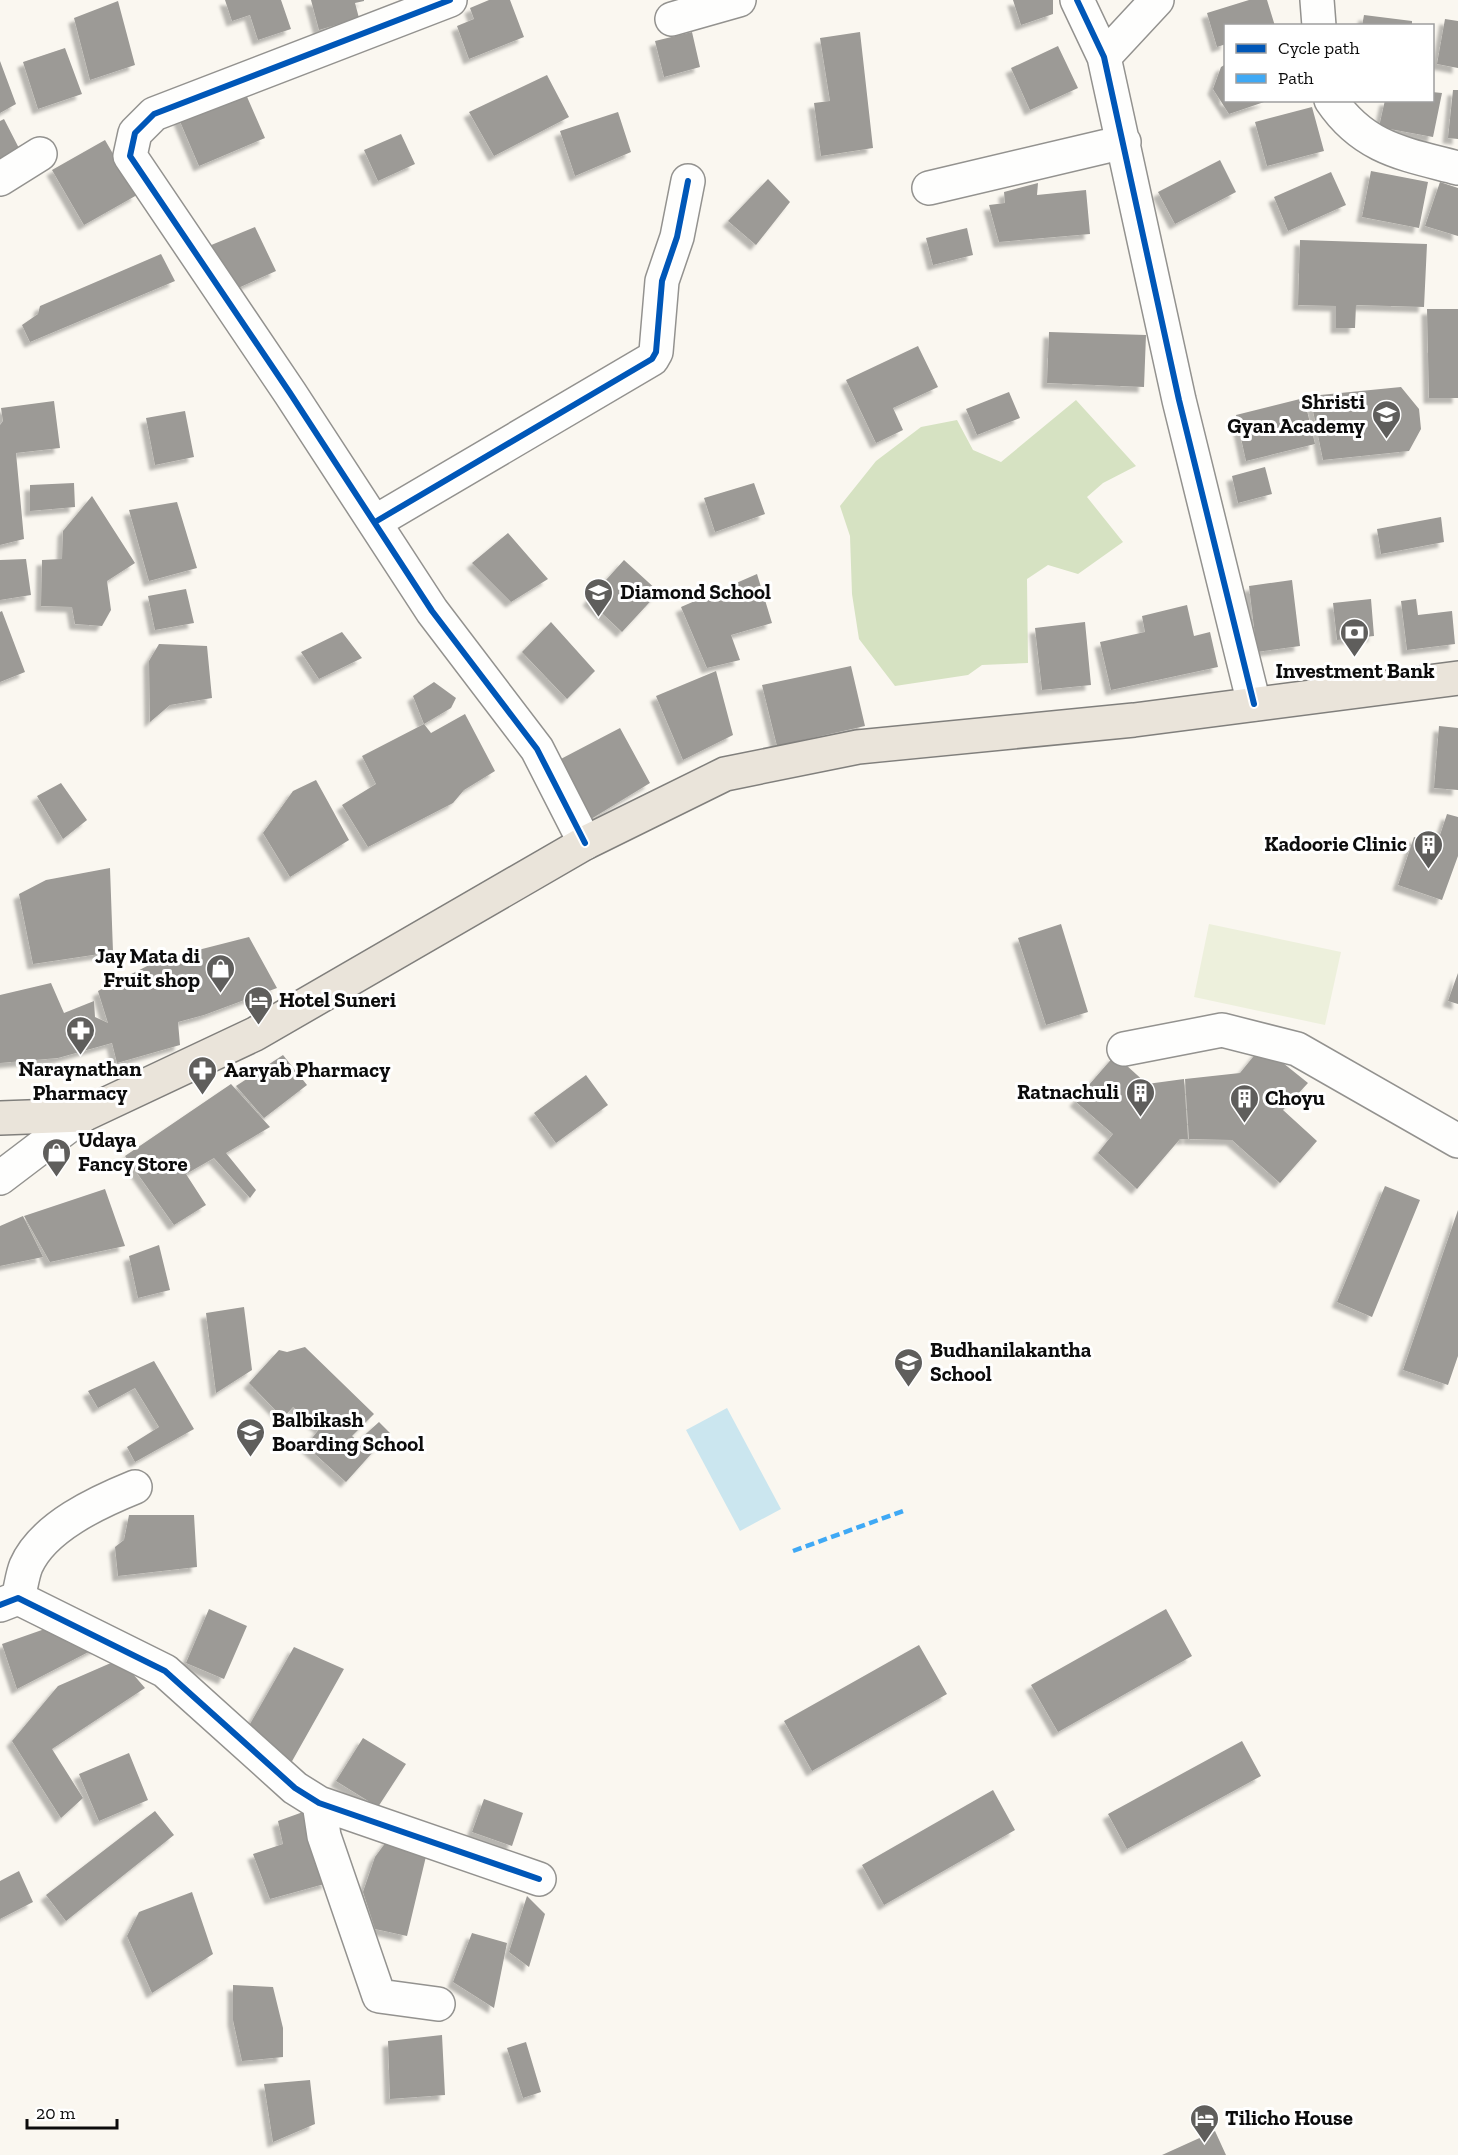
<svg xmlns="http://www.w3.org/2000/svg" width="1458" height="2155" font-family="'Zilla Slab',serif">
	<defs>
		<filter id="shadow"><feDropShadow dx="-5.5" dy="5.5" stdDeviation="1.5" flood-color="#0004"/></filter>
	</defs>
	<rect width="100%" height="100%" fill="#faf7f0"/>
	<path fill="#d6e2c2" d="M1076,400L1136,466L1103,483L1087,497L1123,542L1078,574L1048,565L1027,579L1028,663L982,665L968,675L895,686L859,639L852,594L850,536L840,506L876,461L921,427L957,420L973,450L1001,462Z"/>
	<path fill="#edf0dc" d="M1209,924L1341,952L1325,1025L1194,997Z"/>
	<path fill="#cbe6ef" d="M727,1408L781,1509L740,1531L686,1430Z"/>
	<path fill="#9c9a96" filter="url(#shadow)" d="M225,0H281L291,29L258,40L250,15L232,21Z
		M311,0H364V1L355,3L359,18L319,30Z
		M489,0H510L524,37L469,59L457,26L474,19L470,8Z
		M1013,0H1053V14L1021,25Z
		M1249,0H1267L1275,26H1226V44L1217,47L1207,13Z
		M118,1L135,65L90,80L74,18Z
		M1364,15L1412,21V26H1362Z
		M1445,19L1458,21V68L1437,64Z
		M692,32L700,67L664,77L655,41Z
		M860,32L873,148L821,156L814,103L830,101L820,38Z
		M1058,46L1078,88L1030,110L1011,68Z
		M65,48L82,94L38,109L23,62Z
		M0,61L16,104L0,113Z
		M1226,64V100L1267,101L1229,114L1213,89L1221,67Z
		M547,75L569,117L494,156L469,112Z
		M241,83L265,138L199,166L176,112Z
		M1453,90H1458V139L1448,138Z
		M1432,92L1442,93L1433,137L1379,127L1385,100H1432Z
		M1312,107L1324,151L1267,166L1255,122Z
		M618,112L631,152L575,176L560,131Z
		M4,119L22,154L0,163V121Z
		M401,134L415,164L378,181L364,150Z
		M105,140L137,195L84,225L52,170Z
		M1220,160L1236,192L1175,224L1158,192Z
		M1371,171L1428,182L1419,228L1362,217Z
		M1331,172L1346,205L1288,231L1274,197Z
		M768,179L790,202L756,245L728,221Z
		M1440,182L1458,188V236L1425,226Z
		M1038,183L1037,195L1086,190L1090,234L999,242L989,205L1005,203L1004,192Z
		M255,227L276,271L225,294L204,248Z
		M967,228L973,255L933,265L926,238Z
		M1300,240L1427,244L1424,307L1356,305L1355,328H1336V306L1298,305Z
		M161,254L175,281L30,342L22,325L38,314L40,306Z
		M1427,309H1458V398H1429Z
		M1049,332L1146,335L1144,387L1047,383Z
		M918,346L938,387L893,408L903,430L876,443L846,380Z
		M1401,387L1419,409L1421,429L1409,451L1323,460L1310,396Z
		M1009,392L1020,418L977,435L966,409Z
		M1304,398L1315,444L1246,461L1236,415Z
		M54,401L60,448L16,453L24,539L0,545V425L3,421L1,408Z
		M185,411L194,457L155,465L146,418Z
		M1265,467L1272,494L1238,503L1232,476Z
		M74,483L75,507L30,511V485Z
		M754,483L765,514L715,532L704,498Z
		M92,496L135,563L107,581L111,610L102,626L75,624L72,607L41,606L42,560L62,559L63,531Z
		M177,502L197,568L149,581L129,510Z
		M1441,517L1444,542L1381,554L1377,529Z
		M508,533L548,579L511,602L472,563Z
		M26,559L31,595L0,600V560Z
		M624,560L659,592L622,632L588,600Z
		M757,574L772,623L731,635L740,660L707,668L681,607Z
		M1292,580L1300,646L1257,652L1249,586Z
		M186,589L194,623L155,630L148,596Z
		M1371,599L1374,636L1337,640L1333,603Z
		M1416,599L1418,615L1452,611L1455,644L1407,650L1401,601Z
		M1187,605L1194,636L1210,632L1218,667L1111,690L1100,642L1145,632L1142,616Z
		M2,611L25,672L0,682V612Z
		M551,622L595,671L567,699L522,652Z
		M1085,622L1091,685L1042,690L1035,628Z
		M342,632L362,658L319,679L301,652Z
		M159,644L207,646L212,698L170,705L150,722L149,661Z
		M851,666L865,726L777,746L762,685Z
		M716,671L733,735L683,760L656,696Z
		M434,682L456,698L451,708L424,724L413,696Z
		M465,714L495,771L464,790L453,803L368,847L342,805L376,784L362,756L424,724L431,733Z
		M1439,726L1458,728V790L1434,788Z
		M620,728L650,783L591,819L557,761Z
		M316,780L349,840L290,877L263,833L293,791Z
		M61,783L87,820L63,839L37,796Z
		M1447,814L1458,817V856L1442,900L1398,885L1414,837L1437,844Z
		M110,868L113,952L33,964L19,894L46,880Z
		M1061,924L1088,1012L1046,1025L1018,938Z
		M249,937L277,988L204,1015L178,1022L180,1045L117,1063L112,1043L58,1058L0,1063V995L51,983L64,1013L94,1001L95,1017L108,1023L98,991L159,960Z
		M1458,973V1004L1448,1001Z
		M1262,1046L1308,1083L1283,1110L1317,1141L1280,1183L1232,1140L1189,1139L1185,1079L1240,1073Z
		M283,1055L307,1085L264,1118L236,1086Z
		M1115,1055L1147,1084L1184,1079L1188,1139H1180L1137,1189L1098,1153L1113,1134L1075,1101Z
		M586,1075L608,1105L556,1143L534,1113Z
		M231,1084L270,1127L226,1153L256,1190L250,1198L214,1158L186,1174L206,1205L174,1225L125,1156Z
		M1385,1186L1420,1200L1372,1317L1337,1302Z
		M105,1189L125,1246L50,1262L24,1216Z
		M1458,1210V1356L1448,1385L1403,1370Z
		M23,1216L43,1257L0,1266V1226Z
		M159,1245L170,1290L138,1298L129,1256Z
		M244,1307L252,1370L216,1393L206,1313Z
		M305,1347L374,1414L352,1436L358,1441L379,1422L390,1433L346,1482L306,1446L320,1428L293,1407L283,1418L249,1383L279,1350L287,1352Z
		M154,1361L194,1429L135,1462L127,1447L159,1427L135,1388L98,1408L88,1391Z
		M129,1515H194L197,1567L118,1576L115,1547L124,1540Z
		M209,1609L247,1626L224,1679L186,1663Z
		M1166,1609L1192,1656L1058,1732L1031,1685Z
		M59,1624L102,1645L17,1689L2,1644Z
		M919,1645L947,1694L812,1771L784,1721Z
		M294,1647L344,1669L291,1763L246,1731Z
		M120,1659L145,1688L52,1749L83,1798L61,1818L12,1741L58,1686Z
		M363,1738L406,1764L378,1807L336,1781Z
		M1242,1741L1261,1776L1127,1849L1108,1814Z
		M129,1753L148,1800L99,1821L79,1774Z
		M993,1790L1015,1830L884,1905L862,1865Z
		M484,1799L523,1813L512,1846L472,1832Z
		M155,1811L174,1835L66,1921L46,1895Z
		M303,1812L328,1883L270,1899L253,1854L283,1844L278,1821Z
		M389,1838L428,1848L407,1936L375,1929L363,1892L375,1857Z
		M19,1871L33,1902L0,1919V1881Z
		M192,1892L213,1954L152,1993L127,1936L139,1912Z
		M527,1896L545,1914L529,1967L509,1952Z
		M472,1933L507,1943L494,2008L453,1982Z
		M233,1985L273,1987L283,2028V2057L242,2061L233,2020Z
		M442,2035L445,2095L390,2099L388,2041Z
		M526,2042L541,2092L523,2098L507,2048Z
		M310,2080L315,2124L273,2142L264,2084Z
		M1215,2131L1226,2155H1162Z"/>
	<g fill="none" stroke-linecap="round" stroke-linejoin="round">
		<defs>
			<path id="minor" d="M450,0L154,114L135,133L130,156L290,393L432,611L537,749L585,843
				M1077,0L1104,57L1179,400L1254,704
				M1317,0L1319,26
				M672,19L739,0
				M1104,57L1157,0
				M1331,100C1364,149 1405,154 1458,168
				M0,179L40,154
				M929,188L1124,142
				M375,522L652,359L656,352L662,281L677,237L688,181
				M1124,1049L1222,1030L1297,1049L1458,1141
				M0,1178L83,1115
				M18,1598C21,1588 22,1576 26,1566C43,1527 98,1502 135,1487
				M0,1605L18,1598L165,1671L295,1788L319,1803L539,1879
				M319,1803L324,1836L379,1996L438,2004"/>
			<path id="major" d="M0,1118L83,1115L255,1034L585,843L725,774L858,747L1134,720L1458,678"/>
		</defs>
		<use href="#minor" stroke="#93928f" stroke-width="36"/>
		<use href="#major" stroke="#807f7c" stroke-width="36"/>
		<use href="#minor" stroke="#fefefd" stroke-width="33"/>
		<use href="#major" stroke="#eae4da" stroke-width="33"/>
		<path stroke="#3fa9f5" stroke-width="4.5" stroke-dasharray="9 4.5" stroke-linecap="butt" d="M793,1551L903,1511"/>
		<defs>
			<path id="cycleway" d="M450,0L154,114L135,133L130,156L290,393L432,611L537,749L585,843
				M1077,0L1104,57L1179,400L1254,704
				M375,522L652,359L656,352L662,281L677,237L688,181
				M0,1605L18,1598L165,1671L295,1788L319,1803L539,1879"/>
		</defs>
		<use href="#cycleway" stroke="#fff" stroke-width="10"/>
		<use href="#cycleway" stroke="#0057b8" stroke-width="6"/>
	</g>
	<defs>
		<symbol id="school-pin" viewBox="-11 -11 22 30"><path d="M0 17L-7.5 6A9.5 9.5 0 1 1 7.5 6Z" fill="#5f5e5c" stroke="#fff"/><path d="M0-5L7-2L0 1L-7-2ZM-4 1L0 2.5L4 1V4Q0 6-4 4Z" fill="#fff"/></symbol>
		<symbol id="bank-pin" viewBox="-11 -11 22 30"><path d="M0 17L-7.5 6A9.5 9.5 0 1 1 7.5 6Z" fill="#5f5e5c" stroke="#fff"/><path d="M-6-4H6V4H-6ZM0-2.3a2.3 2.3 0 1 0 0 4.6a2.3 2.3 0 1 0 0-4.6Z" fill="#fff"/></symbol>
		<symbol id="building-pin" viewBox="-11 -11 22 30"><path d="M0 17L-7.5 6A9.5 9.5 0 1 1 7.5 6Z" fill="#5f5e5c" stroke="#fff"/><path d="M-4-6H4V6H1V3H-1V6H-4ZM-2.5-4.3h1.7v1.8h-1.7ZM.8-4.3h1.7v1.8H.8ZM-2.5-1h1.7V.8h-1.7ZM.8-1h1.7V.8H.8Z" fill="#fff"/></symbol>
		<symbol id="shop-pin" viewBox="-11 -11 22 30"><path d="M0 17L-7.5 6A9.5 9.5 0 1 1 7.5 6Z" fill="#5f5e5c" stroke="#fff"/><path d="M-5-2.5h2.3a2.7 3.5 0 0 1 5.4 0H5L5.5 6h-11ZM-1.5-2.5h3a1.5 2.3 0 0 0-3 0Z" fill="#fff"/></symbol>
		<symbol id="hotel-pin" viewBox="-11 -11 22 30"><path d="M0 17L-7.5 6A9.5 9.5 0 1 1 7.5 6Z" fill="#5f5e5c" stroke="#fff"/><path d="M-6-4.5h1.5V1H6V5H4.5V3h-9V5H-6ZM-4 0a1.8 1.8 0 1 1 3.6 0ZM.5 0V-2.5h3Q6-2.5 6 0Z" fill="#fff"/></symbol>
		<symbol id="pharmacy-pin" viewBox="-11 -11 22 30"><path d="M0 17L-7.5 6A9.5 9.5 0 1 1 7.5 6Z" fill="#5f5e5c" stroke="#fff"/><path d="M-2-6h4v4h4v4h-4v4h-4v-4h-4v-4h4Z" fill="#fff"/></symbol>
	</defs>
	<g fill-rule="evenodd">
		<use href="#school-pin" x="1370" y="398" width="33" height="45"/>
		<use href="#school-pin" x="582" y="576" width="33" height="45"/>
		<use href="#bank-pin" x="1338" y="616" width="33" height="45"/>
		<use href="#building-pin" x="1412" y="828" width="33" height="45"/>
		<use href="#shop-pin" x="204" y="952" width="33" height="45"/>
		<use href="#hotel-pin" x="242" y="984" width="33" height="45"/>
		<use href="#pharmacy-pin" x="64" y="1014" width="33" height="45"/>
		<use href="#pharmacy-pin" x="186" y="1054" width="33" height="45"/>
		<use href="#building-pin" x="1124" y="1076" width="33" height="45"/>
		<use href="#building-pin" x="1228" y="1082" width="33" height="45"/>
		<use href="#shop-pin" x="40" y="1136" width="33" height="45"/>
		<use href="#school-pin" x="892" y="1346" width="33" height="45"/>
		<use href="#school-pin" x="234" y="1416" width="33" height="45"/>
		<use href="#hotel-pin" x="1188" y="2102" width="33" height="45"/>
	</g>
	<g text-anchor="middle" stroke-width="6" stroke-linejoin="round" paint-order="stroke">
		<g font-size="21" font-weight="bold" fill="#0c0c0c" stroke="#fff" text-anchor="start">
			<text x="1365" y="409" text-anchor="end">Shristi<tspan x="1365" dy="24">Gyan Academy</tspan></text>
			<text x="620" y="599">Diamond School</text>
			<text x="1355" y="678" text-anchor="middle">Investment Bank</text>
			<text x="1407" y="851" text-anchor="end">Kadoorie Clinic</text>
			<text x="200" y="963" text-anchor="end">Jay Mata di<tspan x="200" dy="24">Fruit shop</tspan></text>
			<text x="279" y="1007">Hotel Suneri</text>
			<text x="80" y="1076" text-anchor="middle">Naraynathan<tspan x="80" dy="24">Pharmacy</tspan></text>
			<text x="224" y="1077">Aaryab Pharmacy</text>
			<text x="1119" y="1099" text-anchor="end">Ratnachuli</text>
			<text x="1265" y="1105">Choyu</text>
			<text x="78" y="1147">Udaya<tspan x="78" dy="24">Fancy Store</tspan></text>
			<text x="930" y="1357">Budhanilakantha<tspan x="930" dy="24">School</tspan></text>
			<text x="272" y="1427">Balbikash<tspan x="272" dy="24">Boarding School</tspan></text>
			<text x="1225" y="2125">Tilicho House</text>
		</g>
	</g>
	<rect x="1224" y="24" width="210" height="78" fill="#ffffff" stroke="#9e9e9e" stroke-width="1.5"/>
	<rect x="1236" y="44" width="30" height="9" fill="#0057b8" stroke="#9e9e9e" stroke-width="1.5"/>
	<text x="1278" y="54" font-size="18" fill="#0c0c0c">Cycle path</text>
	<rect x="1236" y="74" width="30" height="9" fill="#3fa9f5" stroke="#9e9e9e" stroke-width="1.5"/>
	<text x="1278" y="84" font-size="18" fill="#0c0c0c">Path</text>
	<path d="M27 2119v9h90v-9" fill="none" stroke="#0c0c0c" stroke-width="3"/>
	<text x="36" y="2119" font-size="18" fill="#0c0c0c" stroke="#ffffff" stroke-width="4.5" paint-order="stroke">20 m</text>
</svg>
